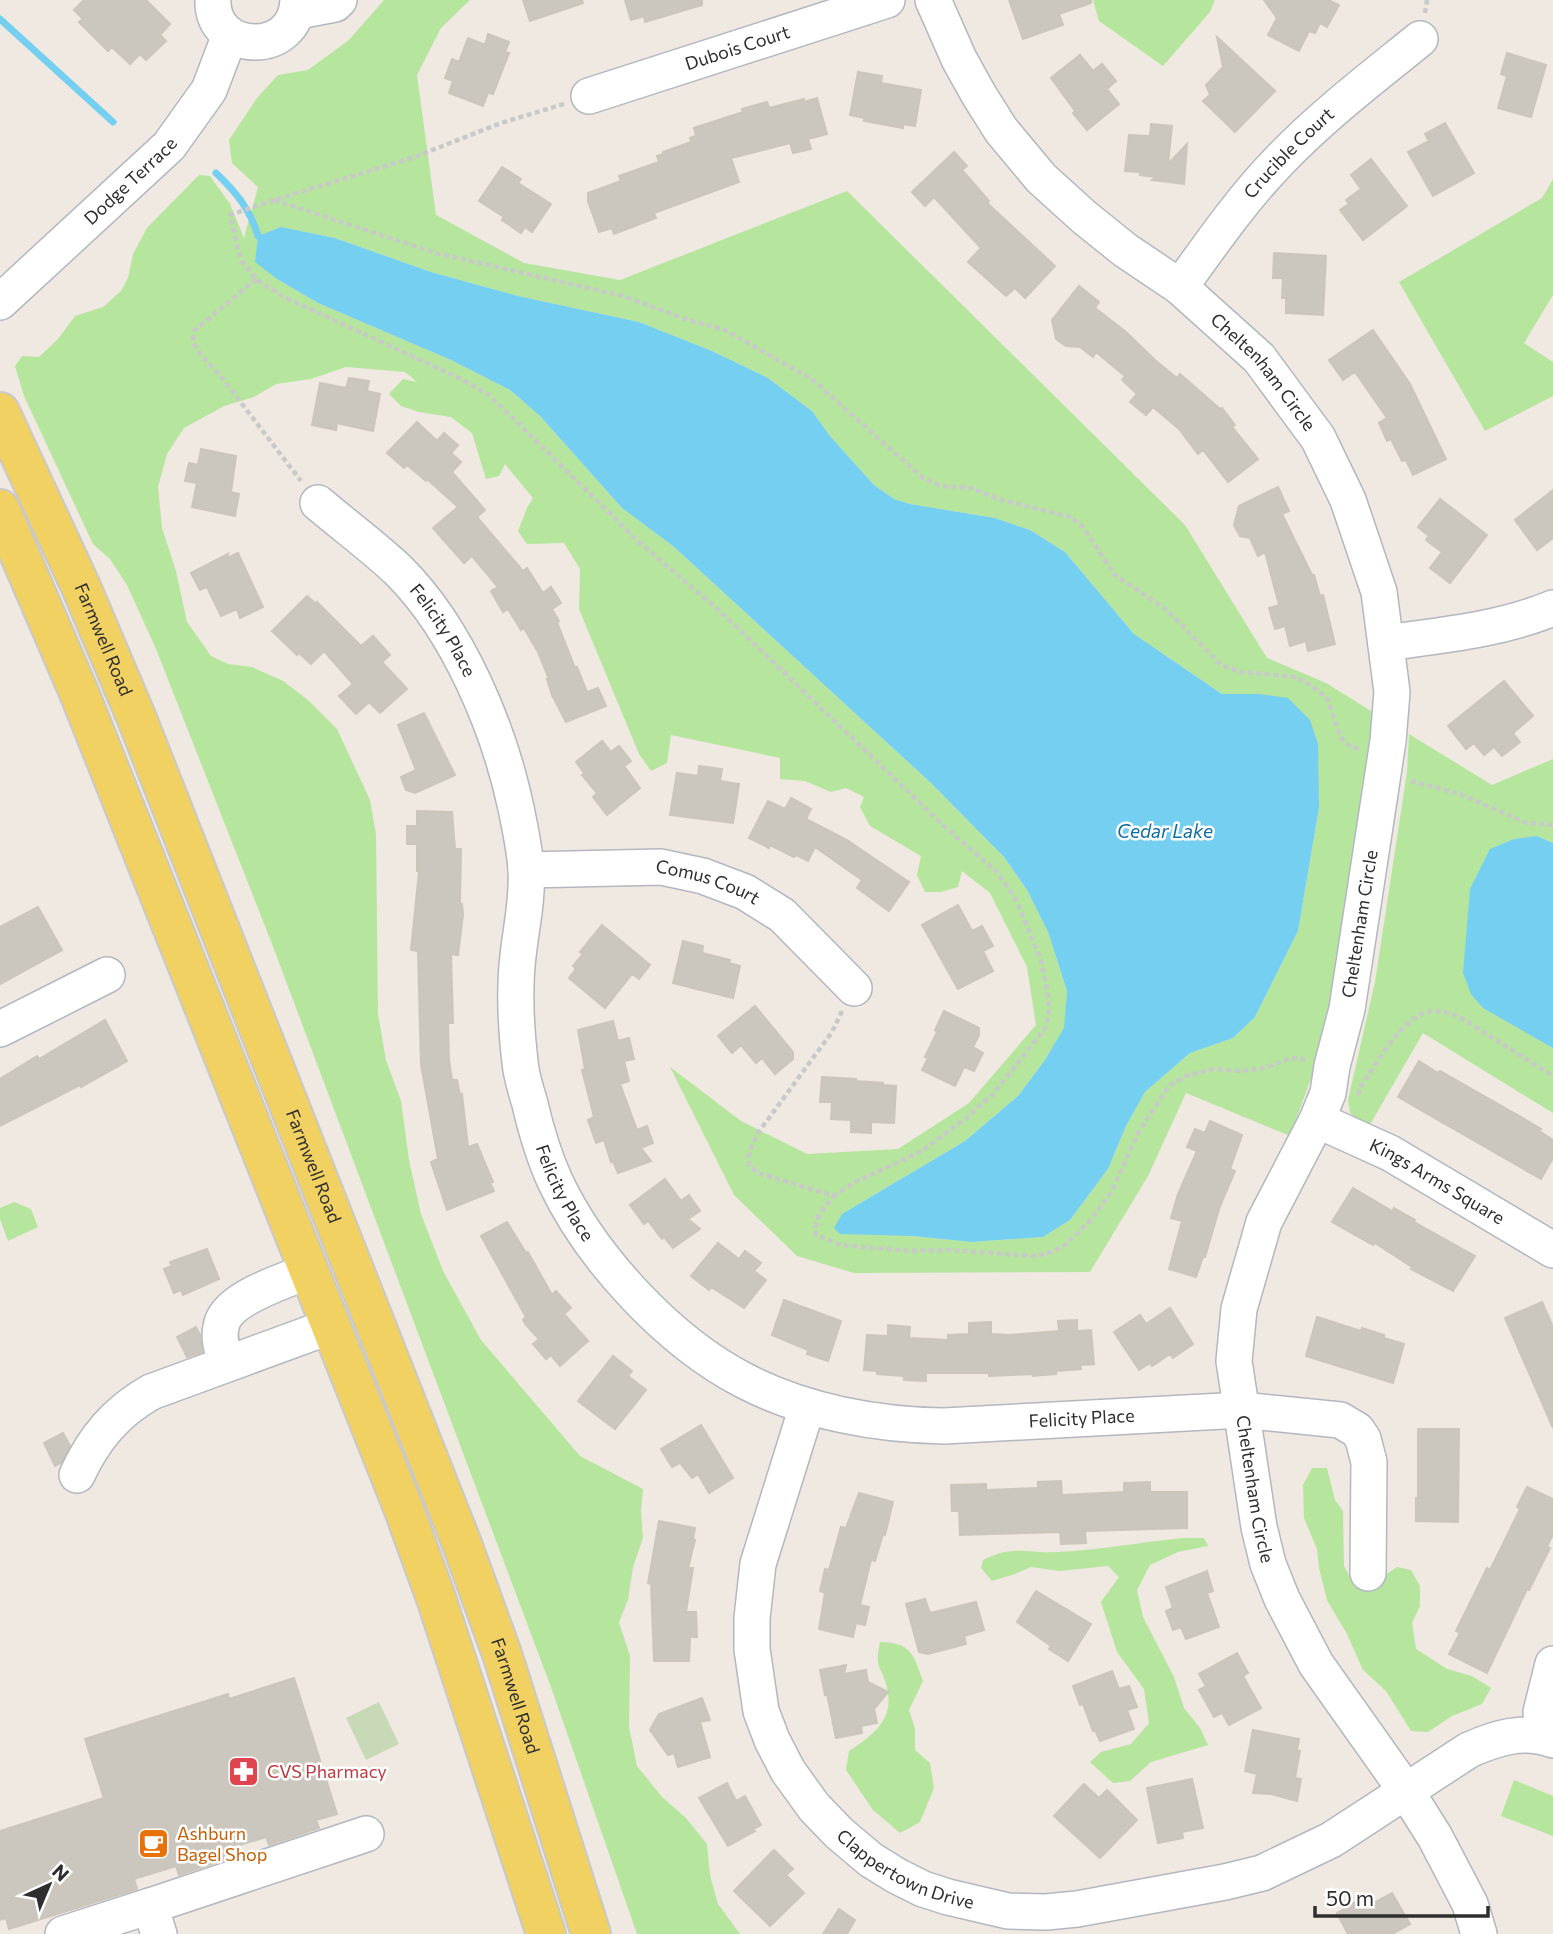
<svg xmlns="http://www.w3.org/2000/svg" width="1553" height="1934" font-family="Commissioner,sans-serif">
	<rect width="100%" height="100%" fill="#efe9e1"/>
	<path fill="#b6e59e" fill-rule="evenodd" d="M384,0H470L441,28L417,75L436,215L524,263L620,280L847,191L1185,525L1267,658L1326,683L1371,711L1372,738L1328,1020L1313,1073L1290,1136L1186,1093L1148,1176L1090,1272L854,1273L797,1256L734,1195L670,1067L741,1121L807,1154L898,1149L969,1103L1036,1025L1027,967L990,893L962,871L958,887L941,892H925L917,875L921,856L870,826L860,807L864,797L846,788L831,792L805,781L780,779V758L671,735L667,763L651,771L639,754L579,609L580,569L564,543L527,544L518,531L527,508L533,498L505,464L499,476L486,479L472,433L451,417L419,412L401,406L389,394L403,379L417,382L405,372L346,367L311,379L276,384L254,397L224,406L184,428L167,454L158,487L162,528L176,571L187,622L211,656L228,664L252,667L283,681L308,700L337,729L370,800L376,834L378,1014L386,1060L401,1101L409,1160L421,1214L443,1271L481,1340L580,1456L643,1489L641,1511L643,1538L633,1567L628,1600L619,1622L630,1656L629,1727L637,1766L662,1797L686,1818L707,1844L710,1875L718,1904L740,1934H637L552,1690L272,944L156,649L127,585L110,559L93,544L24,396L15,366L22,356L39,357L58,339L75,316L103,307L121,291L128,278L133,254L147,228L199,175L210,176L230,204L244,238L258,187L232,163L229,140L257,98L278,75L308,70L349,40ZM281,227L335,238L431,272L518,296L639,322L712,351L768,378L812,411L830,436L874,485L894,499L910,504L995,518L1030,530L1065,552L1134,634L1222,694H1259L1319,808L1298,931L1255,1017L1233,1038L1190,1053L1145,1092L1126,1126L1108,1169L1070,1220L1043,1237L971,1242L913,1236L842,1214L965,1141L1018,1096L1045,1060L1065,1028L1067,991L1048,932L1027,890L1004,857L931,783L673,546L622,508L540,416L510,390L451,360L318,303L277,279Z
		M1093,0H1215L1210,12L1163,66L1099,21Z
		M1553,179V295L1524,343L1553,362V396L1485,431L1399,282L1542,198Z
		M1409,734L1492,785L1553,759V843L1537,836L1470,889L1469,927L1547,1044L1553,1048V1113L1423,1033L1368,1128L1350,1113L1348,1100L1375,982L1407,772Z
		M14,1202L31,1209L38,1227L8,1241L0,1219V1208Z
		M1312,1468H1327L1335,1500L1343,1511L1344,1566L1353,1583L1369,1586L1397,1567L1411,1570L1420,1586V1606L1412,1623L1416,1649L1447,1669L1472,1676L1491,1688L1482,1704L1452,1716L1428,1732L1411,1731L1386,1691L1363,1670L1347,1634L1327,1600L1319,1568L1317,1549L1304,1518L1303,1485Z
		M1183,1538H1204L1208,1546L1178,1552L1150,1565L1137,1590L1143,1617L1174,1677L1184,1708L1200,1728L1208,1745L1151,1762L1130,1781L1113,1783L1090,1762L1101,1752L1131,1744L1149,1723L1144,1689L1117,1652L1101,1602L1119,1577L1108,1566L1059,1571L1031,1567L1015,1574L992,1581L981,1568L983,1560C1015,1544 1025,1554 1058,1552C1100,1550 1142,1542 1183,1538Z
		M880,1642C911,1643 913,1653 923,1681L909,1710L915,1728V1750L930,1763L934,1788L920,1822L900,1833L873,1810L846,1770L849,1751C875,1734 896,1718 886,1684C879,1662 875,1668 880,1642Z
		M1514,1780L1553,1796V1836L1501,1816Z"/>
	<path fill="#c8d9b8" d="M379,1702L399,1744L366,1760L346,1718Z"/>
	<path fill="#75cff0" d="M281,227L335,238L431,272L518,296L639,322L712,351L768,378L812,411L830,436L874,485L894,499L910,504L995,518L1030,530L1065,552L1134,634L1222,694H1259L1288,698L1310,720L1318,744L1319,808L1298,931L1255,1017L1233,1038L1190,1053L1145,1092L1126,1126L1108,1169L1070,1220L1043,1237L971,1242L913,1236L840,1234L834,1228L842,1214L965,1141L1018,1096L1045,1060L1064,1028L1067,991L1048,932L1027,890L1004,857L931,783L673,546L622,508L540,416L510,390L451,360L318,303L277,279L255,262L258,236Z
		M1537,836L1553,843V1048L1483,1008L1471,994L1463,973L1470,889L1490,849L1514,839Z"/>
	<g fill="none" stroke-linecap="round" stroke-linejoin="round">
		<path stroke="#75cff0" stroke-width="7" d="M0,19L113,122
			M216,173C236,192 250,209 258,236"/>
	</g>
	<path fill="#cbc7bf" stroke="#cbc5ba" stroke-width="2" d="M84,0H146L170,24L160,35L166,41L146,60L140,54L130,64L112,47L108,51L79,22L83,19L74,10Z
		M523,0H582L583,3L530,21Z
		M625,0H702V5L645,22L644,16L631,20Z
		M1009,0H1091V3L1059,14L1063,25L1023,39Z
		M1264,0H1328L1339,5L1327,27L1320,23L1315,33L1309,31L1299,51L1268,35L1277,18Z
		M488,34L509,42L505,52L509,53L493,94L488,93L483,106L449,93L453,81L445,78L452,59L459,62L468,38L485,45Z
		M1217,37L1275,91L1235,132L1203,101L1210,95L1206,85L1223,67Z
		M1507,53L1546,65L1531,117L1498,108L1507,76L1501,74Z
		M1080,55L1093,71L1102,64L1116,81L1107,89L1119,104L1087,130L1073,113L1075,111L1051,78Z
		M858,72L882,76L881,83L921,90L915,126L903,124V128L864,121V118L850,115Z
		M817,98L827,134L808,139L811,149L793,153L790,143L731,158L739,182L654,213L656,218L614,234L612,228L599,232L588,201V193L621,181L619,176L659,162L657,156L664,154L663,152L691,142L690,138L696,136L694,128L743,112L742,109L767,102L769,108L804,99V102Z
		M1445,123L1474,173L1433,196L1408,152L1429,141L1425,134Z
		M1151,124L1172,126L1168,164L1187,144L1184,184L1152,180L1156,177L1140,175V172L1125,171L1129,135L1150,136Z
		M954,152L967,166L962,170L989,201L987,203L1055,266L1025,298L1015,288L1006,296L968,262L981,248L934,197L925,206L912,192Z
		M1371,159L1407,206L1363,240L1340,210L1349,204L1346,200L1361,189L1351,175Z
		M502,167L521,179L518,183L551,204L532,232L525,227L521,233L502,220L504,217L479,201Z
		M1274,253L1326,256L1323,315L1286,313V298H1282L1283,278H1273Z
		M1079,286L1099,302L1095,308L1126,332L1156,361L1177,378L1180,374L1220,409L1222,408L1235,425L1232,427L1258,459L1228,482L1203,450L1198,454L1179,429L1153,407L1146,415L1130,402L1137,394L1122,380L1125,376L1096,352L1093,357L1080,347L1066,346L1056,339L1052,320Z
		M1373,330L1410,384L1446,459L1413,475L1406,460L1402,461L1391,439L1387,441L1379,423L1387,418L1355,372L1343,380L1329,360Z
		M349,378L369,381L367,391L380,394L373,431L337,423L336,430L312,425L320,383L346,388Z
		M417,422L437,441L444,433L458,445L451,453L461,462L452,472L485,510L477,517L523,571L527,568L543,593L551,587L561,603L552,609L559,621L557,622L575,668L577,667L587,692L598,688L606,706L566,722L552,695L547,679H549L538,652L524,628L521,630L508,609L503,612L491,591L498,587L472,556L464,563L433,528L458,507L427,479L426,481L407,465L404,468L387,453Z
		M201,449L236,456L231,492L239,494L235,516L192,507L197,483L185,481L189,463L198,465Z
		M1278,487L1289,511L1282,514L1312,575H1314L1320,596L1323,595L1335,644L1308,651L1306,641L1290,646L1285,626L1275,629L1269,608L1279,605L1265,552L1258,556L1250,538L1240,536L1234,525L1239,506Z
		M1553,490V538L1537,550L1515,520Z
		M1440,499L1487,535L1450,583L1430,568L1442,552L1426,540L1429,536L1418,527Z
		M238,553L263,607L240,618L237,609L221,616L207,587L200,590L191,573L228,554L227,558Z
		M307,596L316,604L317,602L361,646L373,636L390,655L382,662L407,689L380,713L369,702L356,714L339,696L353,684L324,651L311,664L299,653L297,655L272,631Z
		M1504,681L1533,716L1513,733L1520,742L1502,756L1494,747L1484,755L1474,743L1466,749L1448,726Z
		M424,713L455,775L415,793L406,790L401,777L416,770L398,725Z
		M602,741L611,752L619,746L631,761L624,766L640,788L607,815L593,797L597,793L582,775L584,773L576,762Z
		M699,766L722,769L720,781L739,784L733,823L670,815L677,773L698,776Z
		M791,798L811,809L806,819L847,840L909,882L889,911L857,888L862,880L815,847L808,861L796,855L794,857L770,845L769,848L749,838L768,801L785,809Z
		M417,811L452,812L455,849H461L460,904H462L463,915L458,955L451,954L453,1023H448L449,1060L452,1080H457L460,1095L462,1094L468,1147L477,1144L493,1182L490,1183L494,1191L447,1210L431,1162L438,1159L421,1065L418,951L411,950L419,871H417V844H407V826H417Z
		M958,905L972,931L982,926L993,946L983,951L993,971L958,989L922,925Z
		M38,907L62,950L0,984V927Z
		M602,925L650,965L639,979L632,974L605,1008L569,978L576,969L573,966L583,954L580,952Z
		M683,941L703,946L702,953L730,960L729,963L740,966L733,998L673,983Z
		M755,1006L793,1052V1059L775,1074L762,1058L756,1063L741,1045L732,1053L718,1036Z
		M944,1011L979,1028V1035L973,1047L983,1053L974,1071L964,1067L955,1086L922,1070L928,1058L925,1057L937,1032L935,1030Z
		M105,1020L127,1061L81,1087L80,1085L0,1126V1079L37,1056L39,1059Z
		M613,1021L618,1041L629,1038L634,1059L624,1061L629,1081L620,1084L637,1130L647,1126L653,1143L641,1148L651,1161L618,1173L613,1161L611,1162L604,1140L596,1143L588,1120L594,1117L582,1070L585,1069L578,1030Z
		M1419,1061L1438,1073L1440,1071L1521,1117L1541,1129L1539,1131L1553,1140V1158L1541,1179L1398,1097Z
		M822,1077L856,1079V1081L883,1083V1085L896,1086L894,1123L871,1122V1133L851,1132V1120L831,1119L832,1102H820Z
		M1210,1121L1242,1135L1230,1169L1235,1171L1220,1206L1205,1257H1203L1196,1277L1169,1269L1182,1221L1171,1218L1178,1194L1197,1151L1187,1147L1195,1129L1205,1133Z
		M665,1179L681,1201L689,1195L700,1211L688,1219L700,1229L673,1248L664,1237L662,1239L648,1221L644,1224L630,1205Z
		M1353,1188L1392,1211L1394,1208L1415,1220L1414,1222L1475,1256L1453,1291L1411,1269L1412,1267L1375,1243L1373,1245L1332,1222Z
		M507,1222L526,1253L528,1252L552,1295L556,1291L571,1308L564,1314L588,1341L560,1366L551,1355L546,1359L533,1344L539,1339L526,1325L523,1320L526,1317L481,1236Z
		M718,1243L739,1259L745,1251L761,1263L754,1271L766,1280L744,1308L711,1287L709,1290L691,1276Z
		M207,1249L219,1279L183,1295L181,1290L174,1293L164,1269L172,1266L170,1262Z
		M784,1300L841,1321L828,1361L807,1354L808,1350L772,1335Z
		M1542,1302L1553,1327V1428L1505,1318Z
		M1170,1308L1193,1344L1173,1358L1170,1354L1152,1366L1150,1363L1139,1370L1114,1332L1140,1315L1146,1324Z
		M1317,1317L1361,1331L1362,1328L1384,1335V1338L1404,1344L1393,1383L1306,1356Z
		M1077,1320V1331L1091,1330L1094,1364L1080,1365L1081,1369L1056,1371V1374L1033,1376V1374L989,1376V1373H926V1381L904,1380V1376L877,1374V1371L864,1370L867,1335L888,1336V1325L910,1327L909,1338L948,1340V1335L969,1334V1323L991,1322V1334L1010,1335L1059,1331L1058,1321Z
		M196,1327L200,1335L202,1352L187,1357L177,1337Z
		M613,1356L632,1371L628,1376L646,1390L615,1429L578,1401Z
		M701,1425L733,1478L709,1493L698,1474L692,1478L680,1463L672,1467L661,1449Z
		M1418,1429H1459L1458,1522L1416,1521V1498H1418Z
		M63,1433L70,1446L61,1463L55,1466L44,1443Z
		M1061,1481L1062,1495L1124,1492V1483L1150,1482V1492H1187V1528L1085,1531L1086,1543L1061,1544L1060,1532L960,1535L959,1511H952L951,1485L986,1484V1490L1038,1488V1482Z
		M1527,1487L1553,1499V1534L1547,1547L1550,1548L1529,1590L1527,1589L1487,1673L1449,1654L1460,1633L1456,1631L1487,1568L1490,1570L1500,1550L1520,1509L1517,1507Z
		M859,1493L893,1502L885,1535L883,1534L875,1561L871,1560L860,1605L869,1607L865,1625L856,1623L853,1637L819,1629L825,1593L820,1591L825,1569L829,1570L841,1527L846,1528Z
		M659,1521L695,1528L693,1539L695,1540L688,1568H693L686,1612H696L697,1637H690L689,1661H654L651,1584L648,1583Z
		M1207,1571L1213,1591L1207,1593L1219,1627L1186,1639L1181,1627L1173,1630L1166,1611L1173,1608L1166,1587Z
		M1036,1591L1091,1624L1068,1661L1049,1649L1051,1646L1017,1622Z
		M925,1599L930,1613L976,1602L984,1630L964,1636L966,1644L928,1654L919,1652L906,1604Z
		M1237,1653L1248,1673L1243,1676L1261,1708L1229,1725L1222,1713L1214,1717L1199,1690L1206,1686L1199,1674Z
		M846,1665L844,1674L866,1670L868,1682L888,1692L874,1709L877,1723L861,1726L862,1733L836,1738L827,1694L825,1695L820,1670Z
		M1112,1671L1119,1689L1129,1686L1137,1707L1127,1710L1134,1729L1100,1741L1095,1730L1093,1731L1083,1704L1080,1705L1073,1686Z
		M294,1678L337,1814L316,1820L319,1828L269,1845L266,1837L227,1849L229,1858L179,1875L176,1866L134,1879L137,1889L9,1929L6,1918L0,1920V1831L104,1798L85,1739L228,1694L229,1699Z
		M702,1698L710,1720L700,1722L710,1757L678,1767L674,1753L668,1755L650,1730L659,1714Z
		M1253,1730L1299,1739L1297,1750L1300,1751L1295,1778L1301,1779L1297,1801L1271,1794L1253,1793L1257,1774L1245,1771Z
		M1192,1779L1203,1828L1182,1832L1183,1838L1158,1843L1147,1788Z
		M727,1783L736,1801L745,1796L761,1825L753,1829L755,1831L728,1846L699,1798Z
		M1084,1784L1099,1798L1107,1790L1137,1820L1100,1858L1054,1816Z
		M774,1850L793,1869L786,1875L804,1893L770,1926L734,1891Z
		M1392,1893L1410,1924L1392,1934H1348L1337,1913L1357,1901L1361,1910Z
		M839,1909L855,1920L847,1934H823Z"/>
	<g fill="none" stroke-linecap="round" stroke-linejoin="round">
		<defs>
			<g id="minor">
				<path d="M213,0C211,54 296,58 298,0"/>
				<path id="s1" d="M933,0L959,59L979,95L1001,130L1041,178L1084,217L1125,250L1180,287L1259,358L1318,438L1348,500L1379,592L1392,692L1388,741L1347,1009L1332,1066L1328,1093L1317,1120L1264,1222L1239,1309L1234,1361L1259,1527L1268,1564L1282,1599L1316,1664L1406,1791L1435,1837L1470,1904L1479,1934"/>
				<path d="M298,11L335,4L339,0"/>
				<path id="s2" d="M589,96L887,0"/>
				<path id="s3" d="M1180,287C1211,244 1242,199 1279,161C1322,116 1372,78 1420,39"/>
				<path id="s4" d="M0,302L169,146L209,90L230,35"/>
				<path id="s5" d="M318,503C345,526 374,547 399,571C458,630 499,728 516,808C520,828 525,850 526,870C528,899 521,928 518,956C514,990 516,1028 520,1062C521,1076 526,1090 530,1104C536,1130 544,1157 555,1181C591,1258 669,1342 745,1381C805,1412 877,1425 944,1426L1242,1410L1340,1420L1357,1430L1363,1439L1369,1462L1368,1573"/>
				<path d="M1386,643C1444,635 1499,630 1553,608"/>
				<path id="s6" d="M526,870L661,867L703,876L745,892L782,915L854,988"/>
				<path d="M0,1029L107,975"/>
				<path id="s7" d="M1317,1120L1390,1153L1553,1250"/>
				<path d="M227,1364C223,1352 218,1340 221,1327C225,1298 285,1281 309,1271"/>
				<path id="s8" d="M807,1407L758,1564L752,1618V1649L761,1711L772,1740L788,1771L814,1807L839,1833L871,1860L897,1876L923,1889L948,1897L1008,1911L1046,1912L1077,1909L1225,1882L1262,1873L1331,1840L1469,1750C1496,1738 1524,1729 1553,1740"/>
				<path d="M77,1475C94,1438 116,1412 151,1392L331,1326"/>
				<path d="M1544,1737L1541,1712L1553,1664"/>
				<path d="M150,1906L366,1834"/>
				<path d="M63,1934L150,1906L159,1934"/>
			</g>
			<g id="major">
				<path id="s9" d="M0,412L81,587L137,719L462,1544L502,1654L591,1934"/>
				<path d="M0,509L80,695L404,1510L436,1598L546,1934"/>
			</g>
		</defs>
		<use href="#minor" stroke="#b4b7c1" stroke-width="38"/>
		<use href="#major" stroke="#c9c9c9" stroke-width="42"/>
		<path stroke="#c9c9c9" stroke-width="4.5" stroke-dasharray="5 3.5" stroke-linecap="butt" d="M1425,13L1427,0
			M564,104L501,123L412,158L274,200L436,253L623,296L688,320L725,330L813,380L923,478L941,486L971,488L998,499L1071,517L1083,527L1115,575L1168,611L1221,665L1241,672L1296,677L1312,686L1327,698L1341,738L1351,747L1359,749
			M274,200L230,215L241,260L256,279L284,297L459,378L489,395L640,543L723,614L946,828L997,872L1016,899L1041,960L1048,993L1049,1017L1044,1030L993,1094L965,1119L922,1151L855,1182L834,1196
			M256,279L195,330L193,341L200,354L223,379L301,481
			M1411,781L1460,794L1527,823L1553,825
			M842,1011L832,1032L758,1133L749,1152V1165L758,1173L834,1196C824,1208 813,1219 816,1235L841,1245L910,1251L949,1250L1034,1256L1052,1252L1065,1245L1089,1222L1112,1191L1139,1131L1169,1086L1186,1076L1214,1069L1240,1071L1264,1068L1292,1058L1307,1060
			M1358,1095L1361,1086C1377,1064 1404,1011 1435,1011C1445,1011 1453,1014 1461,1018L1553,1076"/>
		<use href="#minor" stroke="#fff" stroke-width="35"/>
		<use href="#major" stroke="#f2d163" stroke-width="38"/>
	</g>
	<defs>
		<symbol id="pharmacy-square" viewBox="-11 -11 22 22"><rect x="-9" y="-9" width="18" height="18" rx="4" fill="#e0444e" stroke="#fff"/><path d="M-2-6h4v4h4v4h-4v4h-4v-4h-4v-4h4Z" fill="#fff"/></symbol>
		<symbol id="cafe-square" viewBox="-11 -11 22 22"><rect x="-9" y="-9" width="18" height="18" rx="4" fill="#e8710a" stroke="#fff"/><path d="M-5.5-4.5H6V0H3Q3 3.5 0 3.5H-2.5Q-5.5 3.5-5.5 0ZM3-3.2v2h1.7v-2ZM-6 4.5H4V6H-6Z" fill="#fff"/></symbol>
	</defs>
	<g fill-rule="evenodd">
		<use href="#pharmacy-square" x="226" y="1754" width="35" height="35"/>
		<use href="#cafe-square" x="136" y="1826" width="35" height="35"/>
	</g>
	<g text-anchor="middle" stroke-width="5" stroke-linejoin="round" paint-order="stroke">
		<g font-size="18" fill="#2e2e2e" stroke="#fff">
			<text dy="6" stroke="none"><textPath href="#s2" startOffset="156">Dubois Court</textPath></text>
			<text dy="6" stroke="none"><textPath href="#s3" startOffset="173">Crucible Court</textPath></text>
			<text dy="6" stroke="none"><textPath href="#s4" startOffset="178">Dodge Terrace</textPath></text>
			<text dy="6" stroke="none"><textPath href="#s1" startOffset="506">Cheltenham Circle</textPath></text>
			<text dy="6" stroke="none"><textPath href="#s5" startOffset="180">Felicity Place</textPath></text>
			<text dy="6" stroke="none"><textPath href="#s9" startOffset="250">Farmwell Road</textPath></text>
			<text dy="6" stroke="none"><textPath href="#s6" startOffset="184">Comus Court</textPath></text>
			<text transform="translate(1360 924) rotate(-81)" y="6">Cheltenham Circle</text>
			<text dy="6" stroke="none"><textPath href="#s9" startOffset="817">Farmwell Road</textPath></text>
			<text dy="6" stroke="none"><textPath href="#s7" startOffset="135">Kings Arms Square</textPath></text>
			<text dy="6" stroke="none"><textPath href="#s5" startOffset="768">Felicity Place</textPath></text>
			<text dy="6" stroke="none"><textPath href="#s5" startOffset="1377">Felicity Place</textPath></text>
			<text dy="6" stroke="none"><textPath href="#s1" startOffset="1682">Cheltenham Circle</textPath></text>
			<text dy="6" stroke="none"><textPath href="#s9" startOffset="1384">Farmwell Road</textPath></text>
			<text dy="6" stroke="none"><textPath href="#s8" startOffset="536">Clappertown Drive</textPath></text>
		</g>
		<g font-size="18" fill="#be3a42" stroke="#fff" text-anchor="start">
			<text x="267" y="1778">CVS Pharmacy</text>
		</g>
		<g font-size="18" fill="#c56008" stroke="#fff" text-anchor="start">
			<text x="177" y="1840">Ashburn<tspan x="177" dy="21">Bagel Shop</tspan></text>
		</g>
		<g font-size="19" font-style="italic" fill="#0d6fa3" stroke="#fff">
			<text x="1165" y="838">Cedar Lake</text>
		</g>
	</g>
	<g transform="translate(49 1885) rotate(44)" stroke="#ffffff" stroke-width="5" paint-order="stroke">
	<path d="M0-5L12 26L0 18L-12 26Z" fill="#2e2e2e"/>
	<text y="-10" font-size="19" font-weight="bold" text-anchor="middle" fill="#2e2e2e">N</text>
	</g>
	<path d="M1315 1906v10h173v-10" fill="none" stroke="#2e2e2e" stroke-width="3.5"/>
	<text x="1326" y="1906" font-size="21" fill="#2e2e2e" stroke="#ffffff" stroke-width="5" paint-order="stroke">50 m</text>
</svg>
